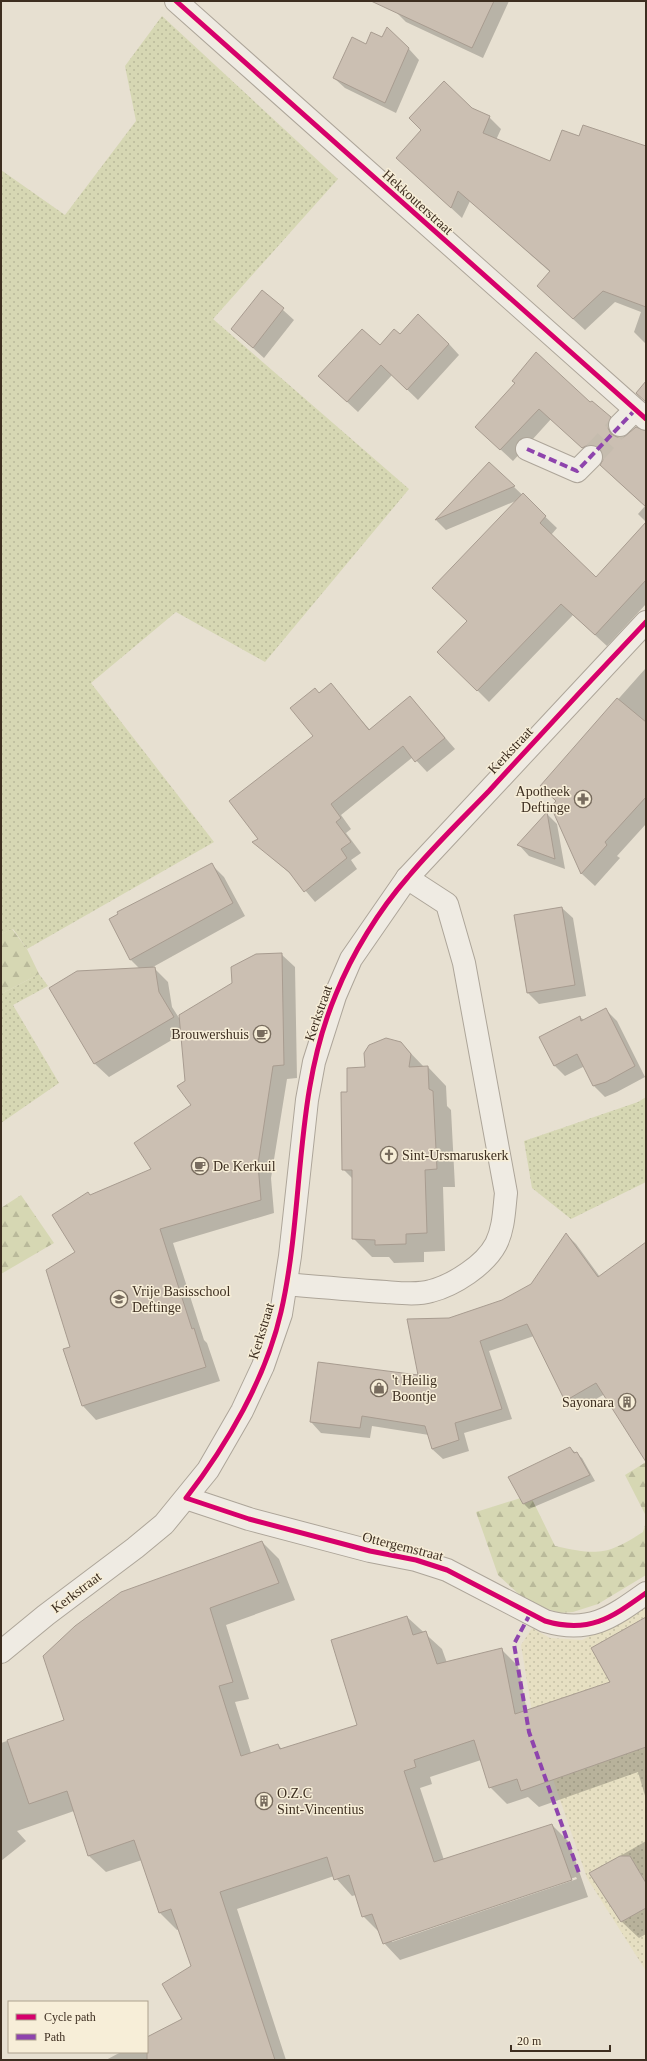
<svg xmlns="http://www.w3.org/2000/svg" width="647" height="2061" font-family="'Times New Roman',serif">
	<defs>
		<pattern id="farmland-dots" width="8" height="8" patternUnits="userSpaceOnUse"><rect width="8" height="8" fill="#e6dfc2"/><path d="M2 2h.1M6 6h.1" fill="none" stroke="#c6c0a6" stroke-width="1.8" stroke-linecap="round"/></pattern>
		<pattern id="grass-dots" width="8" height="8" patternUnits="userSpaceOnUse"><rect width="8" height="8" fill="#d6d7b3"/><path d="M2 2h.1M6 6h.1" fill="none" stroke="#b9b99a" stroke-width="1.8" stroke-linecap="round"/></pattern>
		<pattern id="forest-firs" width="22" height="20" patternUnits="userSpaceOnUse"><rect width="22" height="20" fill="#d6d7b3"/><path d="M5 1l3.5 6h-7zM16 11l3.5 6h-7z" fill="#b9b99a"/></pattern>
	</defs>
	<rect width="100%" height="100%" fill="#e7e0d1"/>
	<path fill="url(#farmland-dots)" d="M646,1605V1971L587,1878L534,1724L521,1645L532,1628L550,1638L582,1640Z"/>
	<path fill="url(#grass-dots)" d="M162,16L338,179L213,319L409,489L265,662L176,612L91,683L214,842L27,949L13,929L1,934V170L65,215L136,121L125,66Z
		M39,974L48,986L13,1005L59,1083L1,1123V994Z
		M646,1097V1182L571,1219L532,1188L524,1141L638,1102Z"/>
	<path fill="url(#forest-firs)" d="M12,929L27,949L39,974L1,994V934Z
		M21,1195L54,1243L1,1274V1208Z
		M646,1462V1516L625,1475Z
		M530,1495L555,1546C597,1555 606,1556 643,1532L646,1522V1575L598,1604L573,1612L560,1613L548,1609L523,1598L498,1575L476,1512Z"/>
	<path fill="#0003" fill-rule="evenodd" d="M399,1H509L483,58L406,22L395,11Z
		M367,45L409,49L419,60L396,113L345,88L334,78Z
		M472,109L489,117L501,129L496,140L551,162L580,138L646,147V344L634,332L641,312L615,302L585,330L549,297L550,272L470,201L462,218L409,169Z
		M262,291L294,320L264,358L232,329Z
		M400,335L449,344L459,355L418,400L392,375L358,412L319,376Z
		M516,383L590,404L610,418L622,430L620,438L646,432V522L638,514L645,506L613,477L604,460V456L594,459L551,419L513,461L488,438Z
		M489,463L557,528L551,535L596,578L646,523V604L607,646L573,615L489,702L439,652L468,621L518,500L446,530L436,520Z
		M645,669L646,824L617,856L620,858L595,886L582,874L552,807L557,802L541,786Z
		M330,684L370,730L410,697L455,749L427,772L413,757L341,815L351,829L346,833L361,853L351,860L357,869L315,902L294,877L254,842L260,839L314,736L319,694Z
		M547,814L557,824L565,869L529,856L519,845Z
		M211,864L224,877L245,916L153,967L168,982L172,1007L181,1021L281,954L295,967L297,1078L287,1079L271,1178L274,1213L173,1243L204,1340L207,1343L220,1381L96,1420L83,1406L65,1350L71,1348L76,1252L153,1169L193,1105L186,1081L182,1034L109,1077L95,1064L50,988L140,969L130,959Z
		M562,908L573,918L586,996L539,1004L528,993L515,916Z
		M606,1010L617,1021L645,1077L617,1092L605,1097L594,1086L585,1066L565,1076L554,1065L540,1037L580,1017L584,1020Z
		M401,1043L424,1067H428L446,1086L447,1106L451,1110L455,1187H443L445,1251L424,1252V1262L394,1263L389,1257H372L353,1238V1179L343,1169L348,1093L366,1068Z
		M566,1234L576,1244L600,1277L646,1243V1460L605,1394L576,1410L566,1400L534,1336L489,1351L512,1419L464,1433L469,1451L443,1459L432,1449L429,1435L372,1426L370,1438L321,1433L311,1422L319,1363L419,1376L449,1319L502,1301L532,1284Z
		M570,1448L582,1458L595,1481L529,1509L524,1504L510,1478Z
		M262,1542L279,1559L295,1600L226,1625L249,1699L235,1702L251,1753L278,1745L282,1749L359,1726L407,1617L442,1649L447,1663L501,1649L518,1666L527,1711L611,1683L646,1618V1799L638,1772L539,1807L528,1797L507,1804L490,1787L481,1760L430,1777L432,1784L420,1788L444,1860L552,1825L569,1842L588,1897L400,1960L384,1943L380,1933L363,1916L356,1895L352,1896L334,1876L237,1909L286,2060H106L121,2052H147V2038L183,2019L193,1967L179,1929L177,1930L160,1913L142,1860L106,1872L89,1856L74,1811L17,1831L26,1841L1,1861V1743L65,1721ZM576,1877L577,1879L392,1942V1940Z
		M646,1841V1934L639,1938L622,1922L591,1873Z"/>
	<path fill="#cbbfb2" stroke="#a89c90" d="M371,1H494L472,48Z
		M387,27L409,48L385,103L333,78L352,37L366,44L371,32L382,37Z
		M444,81L472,108L490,116L483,133L550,161L562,130L579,136L583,125L646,146V307L603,291L573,319L537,286L550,271L458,191L451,208L396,158L421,130L409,118Z
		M262,290L284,308L253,348L231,329Z
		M418,314L449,344L407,390L381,365L347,402L318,376L362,329L380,345L394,329L400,334Z
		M536,352L590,402L592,401L611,417L608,428L611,434L617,437H624L636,427L646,431V507L600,465L603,460V454L600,448L594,445H588L582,448L539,409L500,450L475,427L515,383L512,381Z
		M646,381V402L636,393Z
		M489,462L515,486L435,520Z
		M523,493L546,516L540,523L596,577L646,522V580L595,635L561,604L477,691L437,652L467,621L432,588Z
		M331,683L369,730L410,696L445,738L415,762L403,746L331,804L341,818L336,822L351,842L341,849L347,858L304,892L289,872L252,842L258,839L229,801L313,736L290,708L315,688L319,693Z
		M617,698L646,722V797L605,842L607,845L581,874L551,807L556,801L540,786Z
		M547,812L555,859L517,845Z
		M212,863L233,903L130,960L109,919L118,914L117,912Z
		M562,907L575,985L527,993L514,915Z
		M282,953L284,1065L273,1066L258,1164L261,1200L160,1229L192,1329L194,1328L206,1367L82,1406L63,1349L70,1347L46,1270L75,1252L52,1215L88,1192L90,1195L151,1169L134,1143L191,1105L177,1086L185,1081L179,1015L232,983L231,967L256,954Z
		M155,967L159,992L174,1017L94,1064L49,988L77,971Z
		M606,1008L635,1066L606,1082L593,1086L577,1054L554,1066L539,1037L580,1016L581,1021Z
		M386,1038L401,1042L411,1054L409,1067L428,1066L429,1089L433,1091L437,1169L425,1170L427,1233L406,1234V1244L375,1245V1240L352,1239V1170H342L341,1092H347V1068L365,1067L364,1053L369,1045Z
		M566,1233L598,1277L646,1242V1462L596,1383L565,1401L527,1324L480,1341L502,1409L455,1423L459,1440L432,1449L425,1426L362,1416L360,1428L310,1422L318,1362L418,1375L407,1319L449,1318L502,1300L531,1284Z
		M570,1447L574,1453L577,1452L590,1475L523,1504L508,1477Z
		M262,1541L279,1583L210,1608L233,1682L219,1686L241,1756L278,1744L280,1749L357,1725L331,1640L407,1616L413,1635L426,1631L437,1664L502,1648L515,1714L610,1682L591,1648L646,1617V1747L521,1791L517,1779L489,1788L474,1740L414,1760L416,1767L404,1771L434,1862L552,1824L572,1880L383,1944L372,1914L362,1917L349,1875L334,1880L327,1857L220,1892L275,2060H147V2037L182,2019L162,1984L191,1966L171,1909L159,1913L134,1840L88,1856L67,1791L29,1804L7,1740L64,1720L43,1656L75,1626L121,1592Z
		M620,1856H630L646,1883V1908L621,1922L589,1873Z"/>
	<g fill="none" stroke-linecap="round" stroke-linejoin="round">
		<path stroke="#c5bcae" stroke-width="22" stroke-dasharray="22 11" stroke-linecap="butt" d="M591,457L620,425"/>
		<defs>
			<path id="pedestrian" d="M620,425L635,410
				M527,449L577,471L591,457"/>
			<path id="minor" d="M176,1L646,419
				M286,1284C319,1287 353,1290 386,1292C400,1293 418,1295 431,1291C454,1285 485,1265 496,1244C504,1228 504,1210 506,1193L464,963L447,904L407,878
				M186,1498L249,1519L370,1551L416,1560L447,1570L545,1621C589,1634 611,1618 646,1593"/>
			<path id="tertiary" d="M1,1652L46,1615L135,1548L164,1524L208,1470L242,1411L263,1366L281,1314L290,1256L307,1100L314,1062L335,996L351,959L407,878L646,622"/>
		</defs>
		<use href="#pedestrian" stroke="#ada599" stroke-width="24"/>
		<use href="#minor" stroke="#ada599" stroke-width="24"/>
		<use href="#tertiary" stroke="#ada599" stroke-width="24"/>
		<use href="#pedestrian" stroke="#efebe3" stroke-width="22"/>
		<use href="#minor" stroke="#efebe3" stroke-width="22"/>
		<use href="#tertiary" stroke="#efebe3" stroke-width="22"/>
		<path stroke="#8e44ad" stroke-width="4" stroke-dasharray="8 4" stroke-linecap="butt" d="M527,449L577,471L635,410
			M530,1614L514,1644L529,1732L580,1876"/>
		<defs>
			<path id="cycleway" d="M176,1L646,419
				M646,622C593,678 541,734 489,791C462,819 433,847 408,877C379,910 352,954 336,994C293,1095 305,1207 281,1312C266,1378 227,1445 186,1498L249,1519L370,1551L416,1560L447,1570L545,1621C589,1634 611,1618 646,1593"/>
		</defs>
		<use href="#cycleway" stroke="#f7eed8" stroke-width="8"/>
		<use href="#cycleway" stroke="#d6006c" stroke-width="5"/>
	</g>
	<defs>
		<symbol id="pharmacy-ring" viewBox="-11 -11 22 22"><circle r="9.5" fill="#f7eed8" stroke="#786c5e" stroke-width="1.5"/><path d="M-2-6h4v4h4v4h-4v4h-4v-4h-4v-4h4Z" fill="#786c5e"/></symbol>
		<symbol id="cafe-ring" viewBox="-11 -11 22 22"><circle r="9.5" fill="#f7eed8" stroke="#786c5e" stroke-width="1.5"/><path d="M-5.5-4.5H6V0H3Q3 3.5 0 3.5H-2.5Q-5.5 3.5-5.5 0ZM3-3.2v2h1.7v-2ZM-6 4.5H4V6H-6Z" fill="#786c5e"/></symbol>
		<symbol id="church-ring" viewBox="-11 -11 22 22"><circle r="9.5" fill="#f7eed8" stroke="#786c5e" stroke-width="1.5"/><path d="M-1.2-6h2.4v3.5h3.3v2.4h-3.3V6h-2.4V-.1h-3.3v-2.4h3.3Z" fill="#786c5e"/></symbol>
		<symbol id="school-ring" viewBox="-11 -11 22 22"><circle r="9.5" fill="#f7eed8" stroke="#786c5e" stroke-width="1.5"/><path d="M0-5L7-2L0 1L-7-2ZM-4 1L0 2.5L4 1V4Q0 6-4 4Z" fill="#786c5e"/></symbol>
		<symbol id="shop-ring" viewBox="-11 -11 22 22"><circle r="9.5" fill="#f7eed8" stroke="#786c5e" stroke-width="1.5"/><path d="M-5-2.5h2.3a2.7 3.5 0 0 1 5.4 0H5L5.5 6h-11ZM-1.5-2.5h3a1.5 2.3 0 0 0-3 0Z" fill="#786c5e"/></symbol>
		<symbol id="building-ring" viewBox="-11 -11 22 22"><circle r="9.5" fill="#f7eed8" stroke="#786c5e" stroke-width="1.5"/><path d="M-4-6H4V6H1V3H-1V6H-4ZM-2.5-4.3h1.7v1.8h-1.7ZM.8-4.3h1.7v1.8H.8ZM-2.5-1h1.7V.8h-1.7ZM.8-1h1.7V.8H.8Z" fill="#786c5e"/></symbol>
	</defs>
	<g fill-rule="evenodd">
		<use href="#pharmacy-ring" x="573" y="789" width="20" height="20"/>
		<use href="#cafe-ring" x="252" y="1024" width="20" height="20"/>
		<use href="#church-ring" x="379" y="1145" width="20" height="20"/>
		<use href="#cafe-ring" x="190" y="1156" width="20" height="20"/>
		<use href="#school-ring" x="109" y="1289" width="20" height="20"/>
		<use href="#shop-ring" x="369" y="1378" width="20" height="20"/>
		<use href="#building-ring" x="617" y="1392" width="20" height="20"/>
		<use href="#building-ring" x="254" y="1791" width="20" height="20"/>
	</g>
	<g text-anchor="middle" stroke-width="3" stroke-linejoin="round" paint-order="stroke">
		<g font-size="14" fill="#3d2e20" stroke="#f7eed8">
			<text transform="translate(418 202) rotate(42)" y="5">Hekkouterstraat</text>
			<text transform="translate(510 750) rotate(-47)" y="5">Kerkstraat</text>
			<text transform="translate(318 1013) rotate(-71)" y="5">Kerkstraat</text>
			<text transform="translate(261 1331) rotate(-73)" y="5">Kerkstraat</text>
			<text transform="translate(403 1546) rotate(14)" y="5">Ottergemstraat</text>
			<text transform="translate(76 1592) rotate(-37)" y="5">Kerkstraat</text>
		</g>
		<g font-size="14" fill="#3d2e20" stroke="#f7eed8" text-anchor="start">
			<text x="570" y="796" text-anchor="end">Apotheek<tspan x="570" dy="16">Deftinge</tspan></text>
			<text x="249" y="1039" text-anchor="end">Brouwershuis</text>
			<text x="402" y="1160">Sint-Ursmaruskerk</text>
			<text x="213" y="1171">De Kerkuil</text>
			<text x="132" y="1296">Vrije Basisschool<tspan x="132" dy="16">Deftinge</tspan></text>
			<text x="392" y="1385">'t Heilig<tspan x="392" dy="16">Boontje</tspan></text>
			<text x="614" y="1407" text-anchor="end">Sayonara</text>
			<text x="277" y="1798">O.Z.C<tspan x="277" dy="16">Sint-Vincentius</tspan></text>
		</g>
	</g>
	<rect width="647" height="2061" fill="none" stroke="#3d2e20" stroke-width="4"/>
	<rect x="8" y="2001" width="140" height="52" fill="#f7eed8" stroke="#ada18e"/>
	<rect x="16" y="2014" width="20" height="6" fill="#d6006c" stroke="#ada18e"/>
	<text x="44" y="2021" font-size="12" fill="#3d2e20">Cycle path</text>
	<rect x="16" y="2034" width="20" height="6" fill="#8e44ad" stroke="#ada18e"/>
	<text x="44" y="2041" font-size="12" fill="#3d2e20">Path</text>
	<path d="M511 2045v6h99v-6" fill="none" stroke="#3d2e20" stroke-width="2"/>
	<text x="517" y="2045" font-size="12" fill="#3d2e20" stroke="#f7eed8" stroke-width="3" paint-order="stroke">20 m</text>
</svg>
